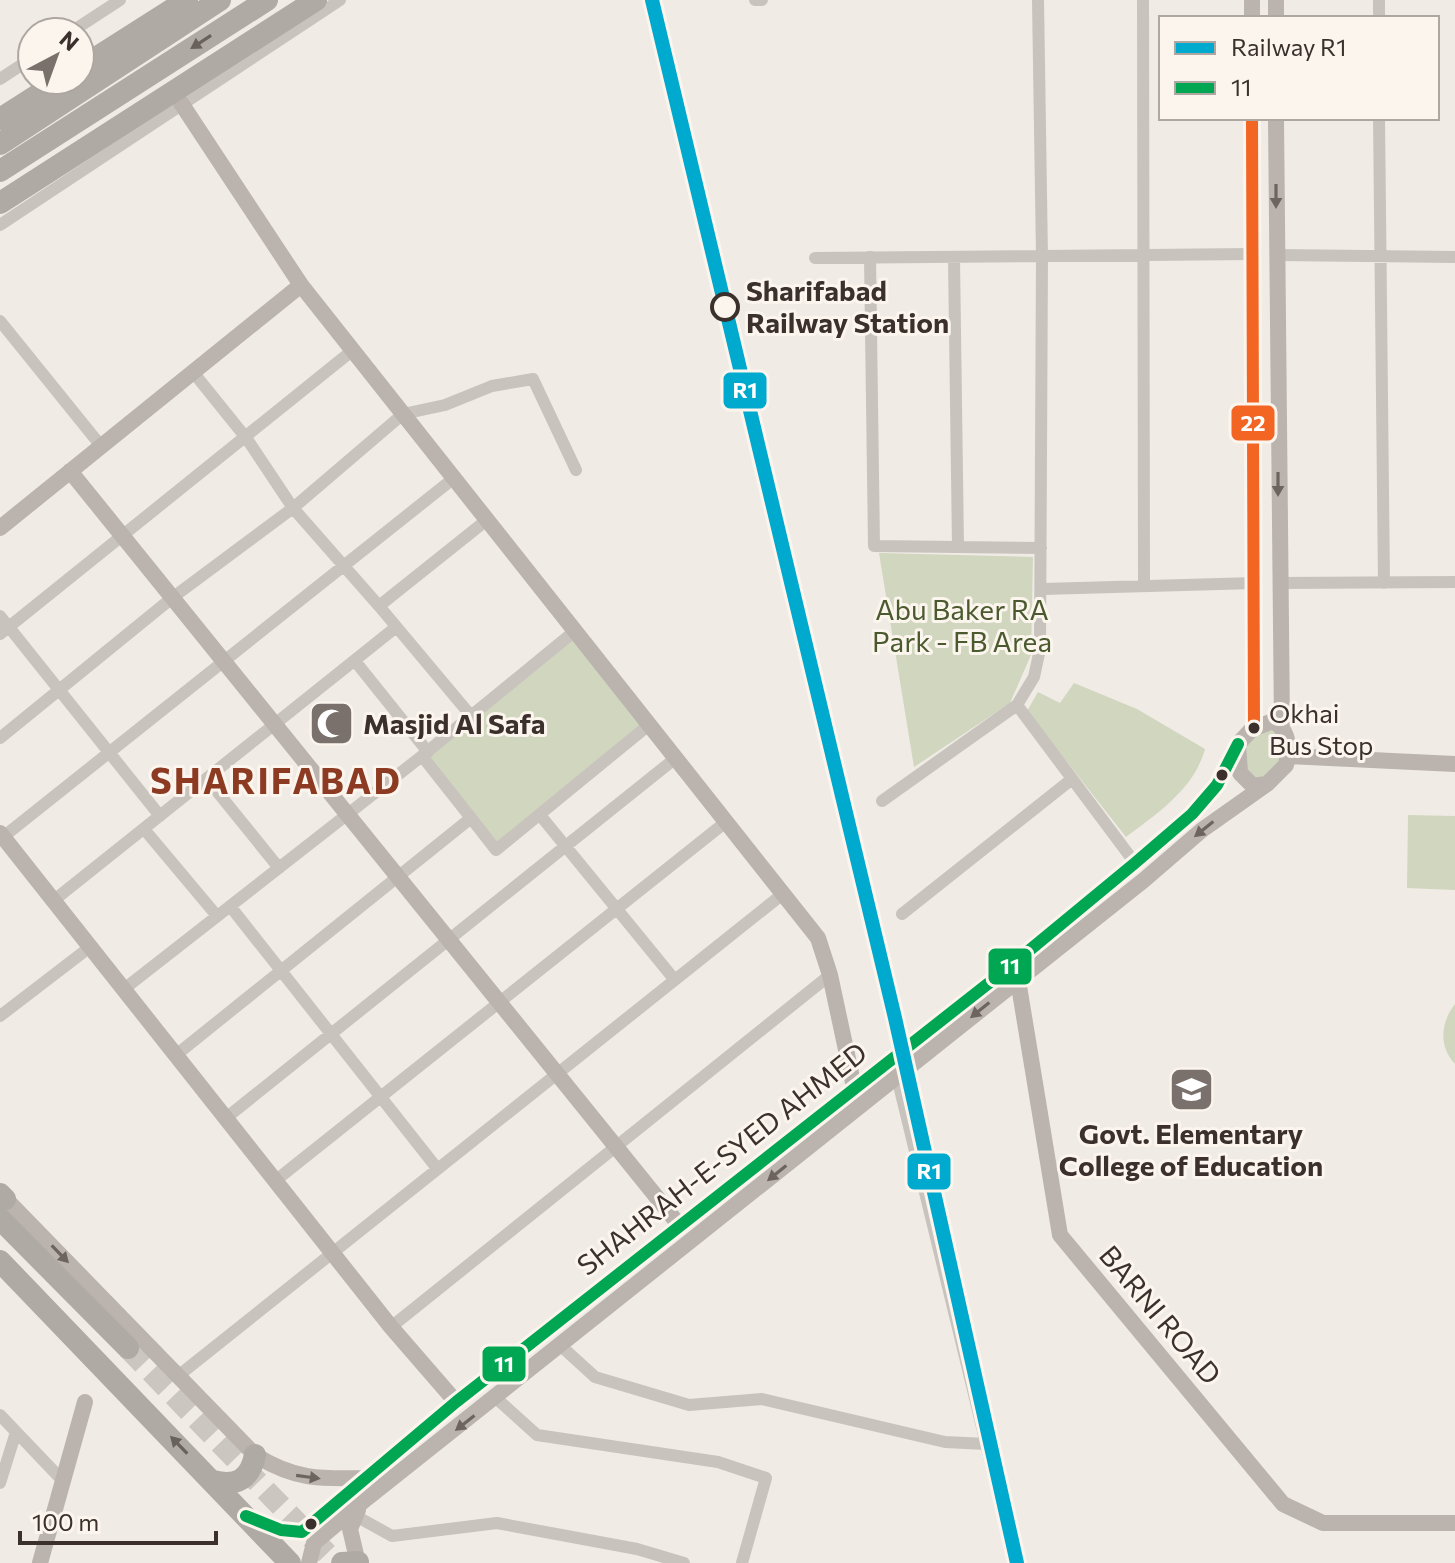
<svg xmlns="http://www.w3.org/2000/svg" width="1455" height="1563" font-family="Commissioner,sans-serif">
	<rect width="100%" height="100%" fill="#f0ebe5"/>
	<path fill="#d1d6bf" d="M879,553L1033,557L1031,655L1010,703L914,767Z
		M575,630L650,724L496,850L422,756Z
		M1074,683L1137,709L1205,749C1194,789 1158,813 1126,837L1027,711L1038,692L1060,703Z
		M1272,729L1280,732V766L1269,779L1247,778L1242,747L1252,735Z
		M1408,815L1455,816V890L1407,888Z
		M1455,1004V1064C1438,1046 1441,1022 1455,1004Z"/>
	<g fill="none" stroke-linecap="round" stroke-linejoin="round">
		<path stroke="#ccc6c0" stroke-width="22" stroke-dasharray="22 11" stroke-linecap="butt" d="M128,1348L336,1563"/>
		<path stroke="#c9c3be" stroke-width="12" d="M755,0H762
			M1143,0L1144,584
			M1379,0V18
			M71,32L120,0
			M0,79L32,58
			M1379,118L1384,583
			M0,225L340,0
			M1277,255L1455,257
			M870,257L874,546L1041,548
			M815,258L1253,254
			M954,258L958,547
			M0,321L101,446
			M193,372L247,439L293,508L379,606
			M1279,583L1455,582
			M1043,589L1255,583
			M0,616L160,816
			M0,634L353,350
			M355,661L428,752
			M1017,705L1135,863
			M472,717L379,606L488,519
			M0,738L172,598L293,508L403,414L445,405L492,386L533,379L576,470
			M207,779L279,868
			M882,801L1017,705L1034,677L1040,649L1042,257L1038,0
			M540,815L674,979
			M471,818L496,850L650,724
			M144,829L217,916
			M3,837L454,478
			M53,901L395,628
			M230,906L436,1167
			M902,914L1072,779
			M124,989L422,756L576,630
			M0,1016L90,947
			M176,1055L471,818L422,756
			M892,1071L897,1077L1015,1563
			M226,1118L677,757
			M275,1181L727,821
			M391,1327L830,975
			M561,1346L595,1377L689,1405L762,1399L945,1442L986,1444
			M178,1376L784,893
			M496,1398L537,1435L718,1462L766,1478L742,1563
			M0,1415L63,1481
			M0,1483L16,1432
			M354,1515L392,1536L497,1523L637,1549L684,1563"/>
		<path stroke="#bab3ae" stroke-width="16" d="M1252,0V18
			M1276,18V0
			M181,103L301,285L818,938L830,975L854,1087
			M1252,118L1254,728
			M1276,118L1282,726
			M70,471L680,1226
			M0,528L301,285
			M1273,721C1289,730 1290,747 1286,765L1267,784L1253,786L1240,773L1238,744L1252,729Z
			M1288,756L1455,764
			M0,833L391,1327L456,1402
			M1014,975L1018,980L1060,1235L1283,1504L1323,1523H1455
			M0,1193L255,1455C295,1480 320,1479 366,1478
			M358,1510L350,1529L358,1563
			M252,1518L281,1530L302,1532L456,1402L1008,968L1135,863L1192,814L1217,785L1238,744
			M40,1563L85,1402
			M309,1563L314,1543L366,1499L1144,880L1202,830L1267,784"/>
		<path stroke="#afaaa4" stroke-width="22" d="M80,68L187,0
			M0,119L61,80
			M0,144L220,0
			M0,171L267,0
			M0,203L316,0
			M0,1194L5,1199
			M0,1219L128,1348
			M0,1261L290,1563
			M213,1481C237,1487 250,1479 255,1455
			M342,1563L358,1562"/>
		<defs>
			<path id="bus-1" d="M246,1516L281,1530L302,1532L456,1402L1008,968L1135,863L1192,814L1217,785L1238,744"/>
			<path id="bus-2" d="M1252,118L1254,728"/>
		</defs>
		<use href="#bus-1" stroke="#fbf5ee" stroke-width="18"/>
		<use href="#bus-2" stroke="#fbf5ee" stroke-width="18"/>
		<use href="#bus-1" stroke="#00a651" stroke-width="12"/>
		<use href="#bus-2" stroke="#f26522" stroke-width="12"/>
		<defs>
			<path id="rail-1" d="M652,0L895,1018L1017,1563"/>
		</defs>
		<use href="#rail-1" stroke="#fbf5ee" stroke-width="20"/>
		<use href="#rail-1" stroke="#00a9ce" stroke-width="14"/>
	</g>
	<defs><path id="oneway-solid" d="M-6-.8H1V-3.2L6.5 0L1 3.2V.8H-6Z" transform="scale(2)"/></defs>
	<g fill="#69615b">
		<use href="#oneway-solid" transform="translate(201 42) rotate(147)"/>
		<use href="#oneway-solid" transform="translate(179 1445) rotate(-134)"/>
	</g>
	<g fill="#6e645f">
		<use href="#oneway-solid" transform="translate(1276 196) rotate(90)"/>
		<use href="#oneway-solid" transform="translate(1278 484) rotate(90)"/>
		<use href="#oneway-solid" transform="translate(1204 829) rotate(141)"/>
		<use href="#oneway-solid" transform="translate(980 1010) rotate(141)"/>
		<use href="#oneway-solid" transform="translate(777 1173) rotate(141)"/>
		<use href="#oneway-solid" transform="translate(60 1254) rotate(46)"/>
		<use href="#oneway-solid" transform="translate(465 1423) rotate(142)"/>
		<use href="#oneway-solid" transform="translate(308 1477) rotate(8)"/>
	</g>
	<defs>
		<symbol id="mosque-square" viewBox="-11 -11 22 22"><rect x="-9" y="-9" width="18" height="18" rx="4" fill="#7a716c" stroke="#fbf5ee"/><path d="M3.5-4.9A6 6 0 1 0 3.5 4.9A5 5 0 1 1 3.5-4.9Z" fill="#fff"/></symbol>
		<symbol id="university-square" viewBox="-11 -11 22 22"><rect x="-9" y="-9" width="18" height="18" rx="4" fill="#7a716c" stroke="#fbf5ee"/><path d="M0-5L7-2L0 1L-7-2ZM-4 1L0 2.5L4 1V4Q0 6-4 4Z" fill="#fff"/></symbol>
	</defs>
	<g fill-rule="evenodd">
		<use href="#mosque-square" x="306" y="698" width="51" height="51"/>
		<use href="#university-square" x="1166" y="1064" width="51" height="51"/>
	</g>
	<circle fill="#fbf5ee" stroke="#3b302b" stroke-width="4" cx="725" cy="307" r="13"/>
	<g fill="#3b302b" stroke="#fbf5ee" stroke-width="3">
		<circle cx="1254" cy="728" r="7"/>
		<circle cx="1222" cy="775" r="7"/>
		<circle cx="311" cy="1524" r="7"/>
	</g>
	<g text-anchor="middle" stroke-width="6" stroke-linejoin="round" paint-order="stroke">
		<g font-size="26" fill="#3b302b" stroke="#fbf5ee" text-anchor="start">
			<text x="1269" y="723">Okhai<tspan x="1269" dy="32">Bus Stop</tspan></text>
		</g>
		<g font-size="28" font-weight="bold" fill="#3b302b" stroke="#fbf5ee" text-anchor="start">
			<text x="746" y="301">Sharifabad<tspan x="746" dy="32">Railway Station</tspan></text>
		</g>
		<g font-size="28" fill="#4a5a2e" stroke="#fbf5ee">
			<text x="962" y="620">Abu Baker RA<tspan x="962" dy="32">Park - FB Area</tspan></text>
		</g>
		<g font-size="28" font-weight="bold" fill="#3b302b" stroke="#fbf5ee" text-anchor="start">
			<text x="363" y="734">Masjid Al Safa</text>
			<text x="1191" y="1144" text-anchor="middle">Govt. Elementary<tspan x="1191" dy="32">College of Education</tspan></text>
		</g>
		<g font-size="28" fill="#3b302b" stroke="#fbf5ee">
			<text transform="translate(722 1159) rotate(-38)" y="10">SHAHRAH-E-SYED AHMED</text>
			<text transform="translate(1160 1315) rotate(50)" y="10">BARNI ROAD</text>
		</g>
		<g font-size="36" font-weight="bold" letter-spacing="2" fill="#8c3b22" stroke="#fbf5ee">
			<text x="276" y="794">SHARIFABAD</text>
		</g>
	</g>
	<g stroke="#fbf5ee" stroke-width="3">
		<rect x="722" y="371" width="46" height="39" rx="8" fill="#00a9ce"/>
		<rect x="1230" y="404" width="46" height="38" rx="8" fill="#f26522"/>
		<rect x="987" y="947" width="46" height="39" rx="8" fill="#00a651"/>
		<rect x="906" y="1152" width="46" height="39" rx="8" fill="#00a9ce"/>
		<rect x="481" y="1345" width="46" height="38" rx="8" fill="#00a651"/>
	</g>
	<g font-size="22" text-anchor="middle" font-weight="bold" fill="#fff">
		<text x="745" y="398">R1</text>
		<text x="1253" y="431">22</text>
		<text x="1010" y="974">11</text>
		<text x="929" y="1179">R1</text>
		<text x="504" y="1372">11</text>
	</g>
	<rect x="1159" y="16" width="280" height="104" fill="#fbf5ee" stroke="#aea6a0" stroke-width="2"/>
	<rect x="1175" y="42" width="40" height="12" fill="#00a9ce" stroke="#aea6a0" stroke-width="2"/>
	<text x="1231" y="56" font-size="24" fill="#3b302b">Railway R1</text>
	<rect x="1175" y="82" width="40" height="12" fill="#00a651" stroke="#aea6a0" stroke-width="2"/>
	<text x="1231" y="96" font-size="24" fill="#3b302b">11</text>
	<g transform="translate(56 56) rotate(41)"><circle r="38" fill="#fbf5ee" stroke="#aea6a0" stroke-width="2"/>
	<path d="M0-6L14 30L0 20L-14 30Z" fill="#7a716c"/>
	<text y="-12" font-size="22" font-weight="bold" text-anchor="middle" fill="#3b302b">N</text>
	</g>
	<path d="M20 1531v12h196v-12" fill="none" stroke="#3b302b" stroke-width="4"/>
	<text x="32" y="1531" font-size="24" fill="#3b302b" stroke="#fbf5ee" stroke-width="6" paint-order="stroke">100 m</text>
</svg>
